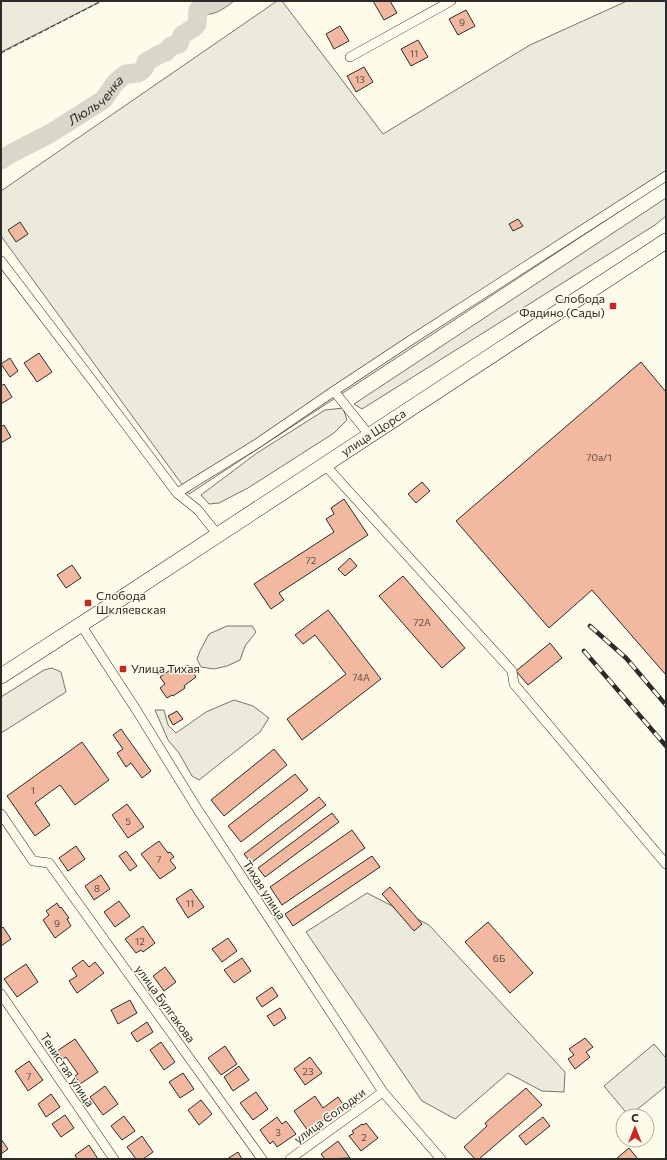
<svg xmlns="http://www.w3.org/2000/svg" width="667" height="1160" font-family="Commissioner,sans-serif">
	<rect width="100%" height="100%" fill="#fdfbea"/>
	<path fill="#ecebdb" stroke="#74746e" d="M1,1H101L1,52Z
		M277,1H282L383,134L530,45L627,1H666V181L189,494L1,236V191Z
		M666,198V216L655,225L362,409L354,404Z
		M343,408L347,420L334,433L248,488L219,503L209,504L201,495L257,453L325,410Z
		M227,626H252L256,632L245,646L240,660L227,666L214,669L201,667L197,659L200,651L209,634Z
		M52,668L61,672L66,692L1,733V697L44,670Z
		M234,700L253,706L269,718L260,732L199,780L192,776L179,753L168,740L155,710H164L168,725L176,733L206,712Z
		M367,893L429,925L565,1072L564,1092L542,1091L508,1073L455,1119L422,1101L306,932Z
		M654,1044L666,1058V1086L629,1116L604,1086Z"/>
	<path fill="#d8d7c9" stroke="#74746e" d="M195,1H234C225,8 211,19 199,12Z"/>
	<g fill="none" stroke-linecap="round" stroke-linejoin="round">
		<path stroke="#d8d7c9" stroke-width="19" id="s1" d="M1,160L12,153L51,133L103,100L116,82L126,74L138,73L141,71L145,67L146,62L160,54L166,52L171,46L179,44L182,35L195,27L197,24L198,10L211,1"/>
	</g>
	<path fill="#f2b8a0" stroke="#2b2b2b" d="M373,1H390L397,13L384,20Z
		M466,10L475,26L458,35L449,19Z
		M340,26L349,41L334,49L326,34Z
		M418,40L428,57L411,66L401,49Z
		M364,67L373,82L356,92L347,76Z
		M518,219L523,226L513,231L509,224Z
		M20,222L28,234L16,242L8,230Z
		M39,353L52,372L37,382L24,363Z
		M10,358L18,371L10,377L1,364Z
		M641,362L666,392V675L592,590L549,628L456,521Z
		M4,384L12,397L1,404V386Z
		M4,425L11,437L1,443V427Z
		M422,482L430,491L416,503L408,494Z
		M344,499L368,535L279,593L284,600L271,609L254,584L334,532L326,519L334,514L331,508Z
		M350,558L357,566L345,576L338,569Z
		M72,565L81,578L66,588L57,575Z
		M403,576L465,648L442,668L379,596Z
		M328,610L381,679L302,740L287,719L346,674L315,635L303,644L295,635Z
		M550,643L562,658L528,685L516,671Z
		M188,665L196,677L184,686L185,688L173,696L172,695L167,698L160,688L165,684L160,677L173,668L176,673Z
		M177,711L183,719L173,725L168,716Z
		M121,729L151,771L142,778L131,763L126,767L117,753L123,749L113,735Z
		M82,742L109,780L75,805L60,785L35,803L50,825L35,836L7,796Z
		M274,749L287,765L224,816L211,800Z
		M295,774L308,790L241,842L228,826Z
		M319,797L326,805L251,863L244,854Z
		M127,804L144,827L128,838L112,815Z
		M332,813L339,822L265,877L258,868Z
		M352,830L365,848L282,905L270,887Z
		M159,841L168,853L170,852L174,857L170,860L176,868L160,879L141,854Z
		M76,846L85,859L68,871L59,858Z
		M126,851L137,866L130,871L119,856Z
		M372,856L380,867L293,926L285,914Z
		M101,875L110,889L94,900L85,886Z
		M390,887L422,924L414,931L382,894Z
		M191,889L204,907L188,918L176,899Z
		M119,901L130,916L115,927L104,912Z
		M57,903L60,908L61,907L69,918L67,919L71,926L55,938L43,920L49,915L46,911Z
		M488,922L533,973L510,993L465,942Z
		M143,926L155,943L143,952L141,950L136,953L125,939Z
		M3,927L11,939L1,946V929Z
		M228,938L237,951L222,962L212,949Z
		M242,958L251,971L234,983L224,970Z
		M83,960L89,967L95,962L104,973L77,993L69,981L77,976L72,968Z
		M26,964L38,982L17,997L4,979Z
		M165,967L176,982L164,991L153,976Z
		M272,987L278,996L262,1007L256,998Z
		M130,1000L137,1013L118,1024L111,1010Z
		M280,1008L286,1018L274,1026L267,1016Z
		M147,1022L153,1032L137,1042L131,1033Z
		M585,1038L593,1047L586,1052L590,1057L575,1069L568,1059L574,1055L569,1049Z
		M75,1039L98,1072L80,1084L75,1076L78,1074L66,1057L63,1059L57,1051Z
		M161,1042L175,1062L164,1070L150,1050Z
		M225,1046L237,1064L221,1075L208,1058Z
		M310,1057L322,1073L305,1085L294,1069Z
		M29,1061L43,1080L28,1091L15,1071Z
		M239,1066L249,1080L233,1091L224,1077Z
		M183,1073L194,1089L180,1098L169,1082Z
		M105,1086L118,1104L103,1115L90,1097Z
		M526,1088L542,1105L479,1159H475L464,1147L487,1126L485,1123Z
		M256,1092L268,1109L253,1120L240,1103Z
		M51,1094L60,1107L46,1117L38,1104Z
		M315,1096L323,1108L338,1097L344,1106L308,1131L294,1111Z
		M201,1100L212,1114L199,1125L188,1110Z
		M65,1115L74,1128L61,1137L52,1124Z
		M124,1116L135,1131L122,1140L111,1126Z
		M277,1117L282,1124L286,1121L296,1134L277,1147L273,1141L270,1144L260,1130Z
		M543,1117L550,1126L526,1145L519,1136Z
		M366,1123L378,1138L361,1151L349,1136L354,1133L352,1131L362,1124L363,1125Z
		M142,1136L153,1152L143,1159H136L127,1147Z
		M1,1139L8,1149L1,1154Z
		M338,1141L350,1158L325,1159L321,1154Z
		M89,1145L98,1159H77L75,1155Z
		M629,1148L638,1159H616Z
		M238,1152L242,1159H227Z"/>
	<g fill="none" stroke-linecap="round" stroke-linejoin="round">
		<defs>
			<path id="street" d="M350,57L451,1
				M1,261L117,413L177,493
				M334,391L370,436
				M325,465L512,671L514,684L666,864
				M218,535L198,510L177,493L258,443L334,391L411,340L666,176
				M81,625L137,711L198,810L383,1092L441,1159
				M1,814L33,861L49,863L262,1159
				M1,994L114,1159
				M290,1159L383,1092"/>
			<g id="primary">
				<path id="s2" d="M1,676L108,607L666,241"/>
			</g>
		</defs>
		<use href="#street" stroke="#2b2b2b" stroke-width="10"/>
		<use href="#primary" stroke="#2b2b2b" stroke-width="16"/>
		<use href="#street" stroke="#fdfbea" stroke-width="9"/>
		<use href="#primary" stroke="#fdfbea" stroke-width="15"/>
		<defs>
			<path id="rail" d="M590,626L626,658L666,705
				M584,651L666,746"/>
		</defs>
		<use href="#rail" stroke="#2b2b2b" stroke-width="4.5"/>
		<use href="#rail" stroke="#fdfbea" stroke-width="3" stroke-dasharray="9" stroke-linecap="butt"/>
		<path stroke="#2b2b2b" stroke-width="1" stroke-dasharray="5 2" stroke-linecap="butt" d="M1,53L102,1"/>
	</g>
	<g fill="#c62828" stroke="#fdfbea" stroke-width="1.5">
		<rect x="609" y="302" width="8" height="8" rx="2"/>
		<rect x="84" y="599" width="8" height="8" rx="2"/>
		<rect x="119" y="665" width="8" height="8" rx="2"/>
	</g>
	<g text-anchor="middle" stroke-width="3" stroke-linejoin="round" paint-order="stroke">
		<g font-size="10" fill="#5d4e48">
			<text x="462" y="26">9</text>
			<text x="414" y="57">11</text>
			<text x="360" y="83">13</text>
			<text x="599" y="461">70а/1</text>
			<text x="311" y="564">72</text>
			<text x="422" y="626">72А</text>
			<text x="361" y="681">74А</text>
			<text x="33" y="794">1</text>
			<text x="128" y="825">5</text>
			<text x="159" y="863">7</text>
			<text x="97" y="892">8</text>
			<text x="190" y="907">11</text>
			<text x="57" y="927">9</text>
			<text x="140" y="945">12</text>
			<text x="499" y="962">6Б</text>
			<text x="308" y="1075">23</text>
			<text x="29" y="1080">7</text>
			<text x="278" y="1136">3</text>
			<text x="364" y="1141">2</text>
		</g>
		<g font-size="12" fill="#2b2b2b" stroke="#fdfbea" text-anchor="start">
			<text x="605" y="303" text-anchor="end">Слобода<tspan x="605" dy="14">Фадино (Сады)</tspan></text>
			<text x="96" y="600">Слобода<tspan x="96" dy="14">Шкляевская</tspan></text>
			<text x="131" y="673">Улица Тихая</text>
		</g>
		<g font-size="12" fill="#2b2b2b" stroke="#fdfbea">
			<text dy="4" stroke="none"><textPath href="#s2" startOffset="445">улица Щорса</textPath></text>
			<text transform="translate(264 890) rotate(57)" y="4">Тихая улица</text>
			<text transform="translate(165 1004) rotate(54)" y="4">улица Булгакова</text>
			<text transform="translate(67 1070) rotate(56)" y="4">Тенистая улица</text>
			<text transform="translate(330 1116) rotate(-36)" y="4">улица Солодки</text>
		</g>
		<g font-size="13" font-style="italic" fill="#2b2b2b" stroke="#fdfbea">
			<text dy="5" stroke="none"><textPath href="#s1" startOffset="113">Люльченка</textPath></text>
		</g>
	</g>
	<rect width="667" height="1160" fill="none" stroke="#2b2b2b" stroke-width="4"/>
	<g transform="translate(635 1128)"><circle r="19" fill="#fdfbea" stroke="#a9a89e"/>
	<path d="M0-3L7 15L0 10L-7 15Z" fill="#c62828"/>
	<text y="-6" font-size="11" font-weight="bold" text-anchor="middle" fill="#2b2b2b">С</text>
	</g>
</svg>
